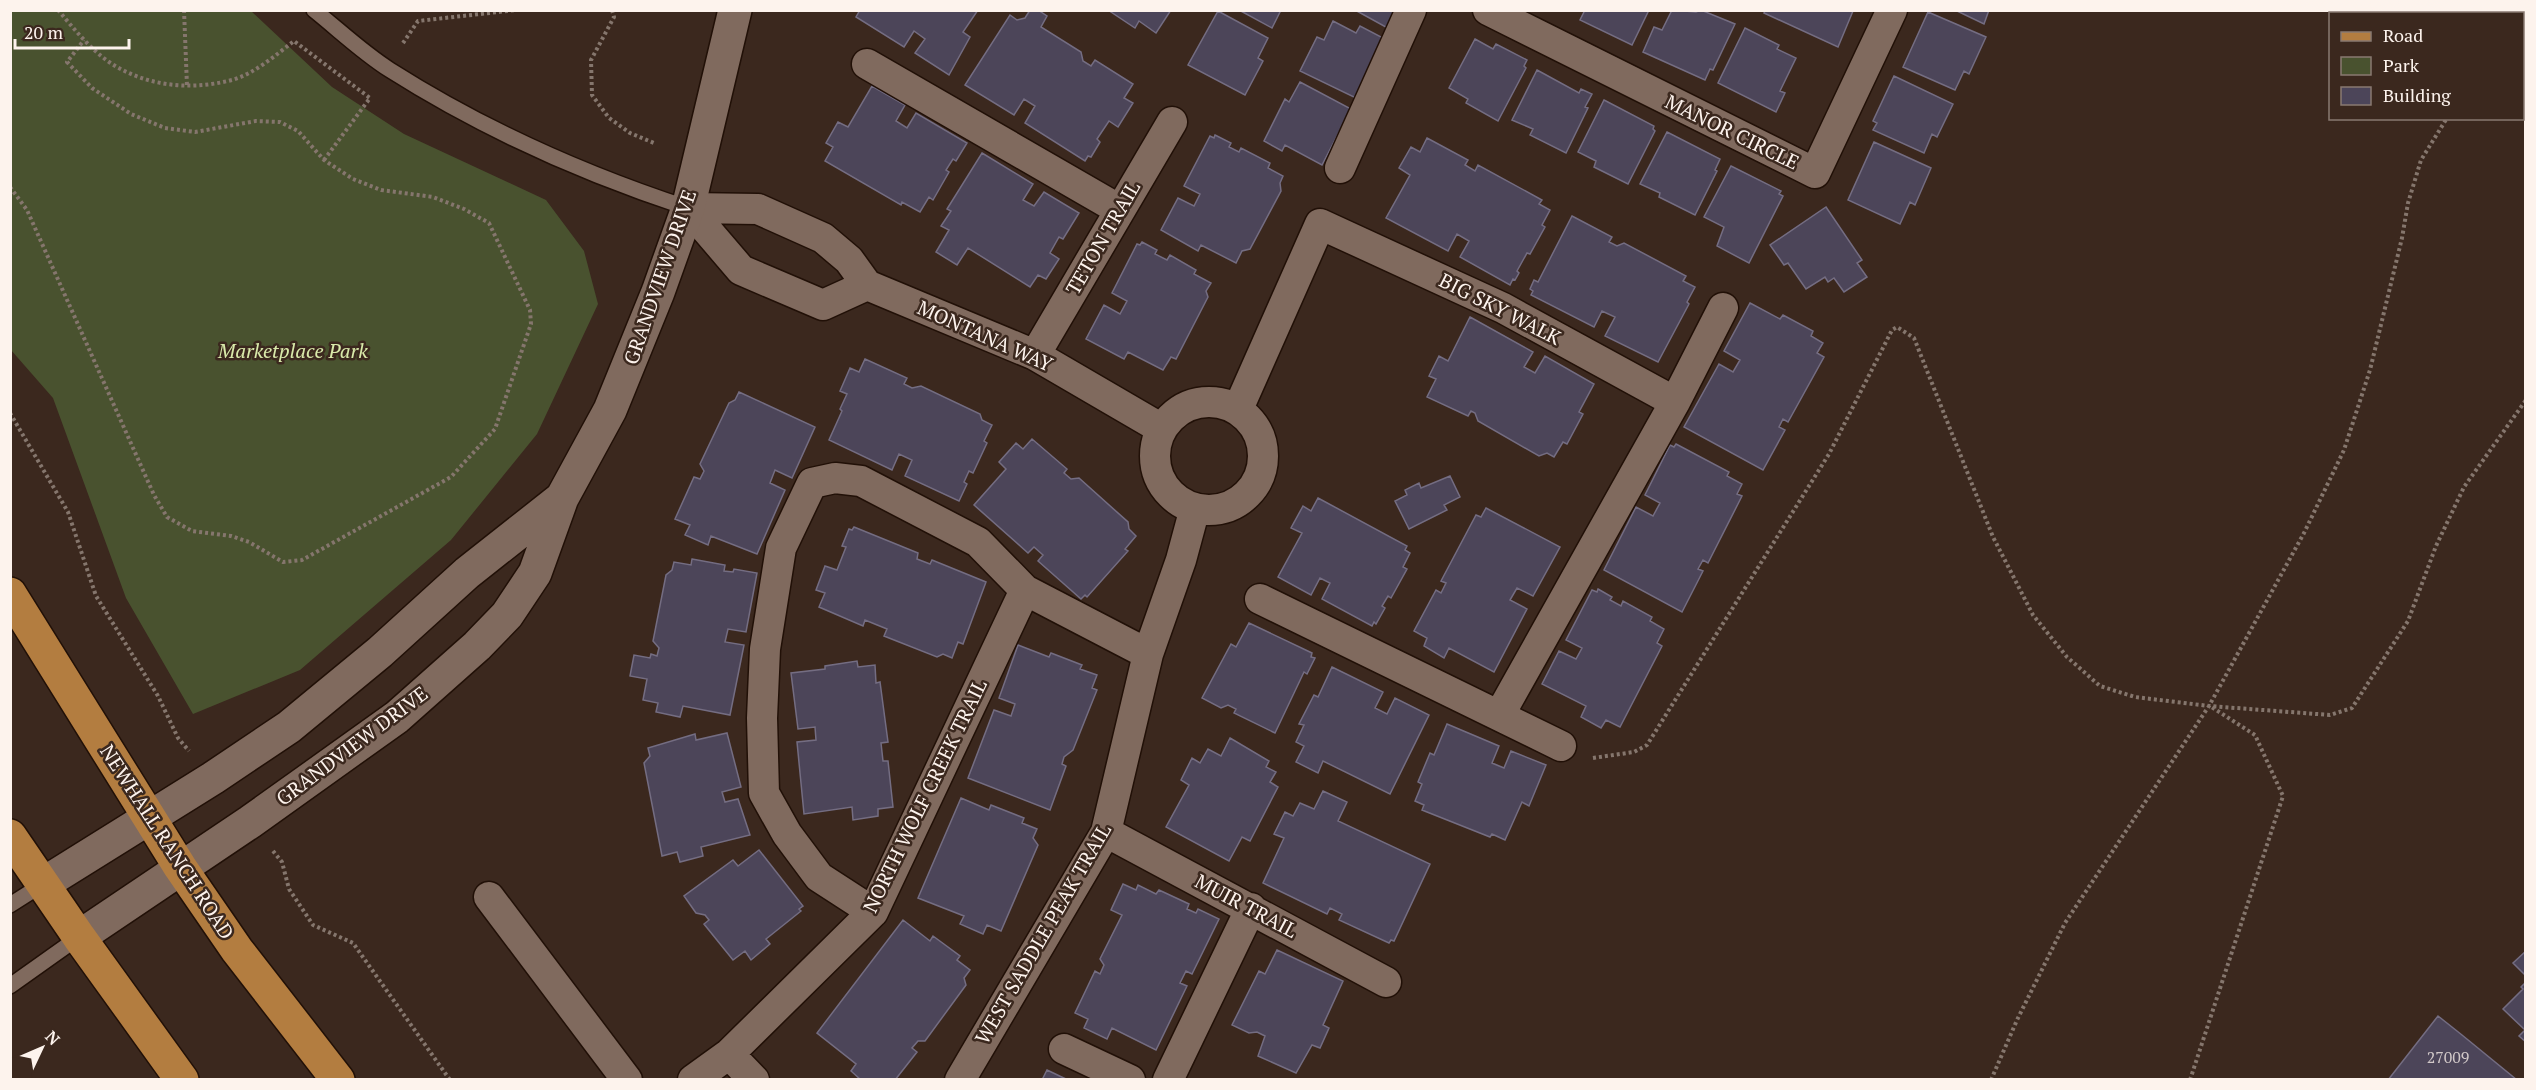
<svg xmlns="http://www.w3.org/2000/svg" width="2536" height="1090" font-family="'PT Serif',serif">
	<rect width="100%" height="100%" fill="#3b281e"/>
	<path fill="#49522f" d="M10,11H251L332,87L404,134L546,200L584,251L598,304L537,434L451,540L300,670L193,714L126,598L53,398L11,350Z"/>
	<path fill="#4c4559" stroke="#746d82" stroke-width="1.5" d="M860,10H978L963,32L970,37L949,75L915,53L925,39L914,31L904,47L856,17Z
		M1030,10H1038L1047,16L1041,27L1081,52L1083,61L1091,66L1095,60L1133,84L1124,98L1133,103L1118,127L1109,121L1097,139L1100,142L1091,157L1088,156L1085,161L1025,123L1035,106L1024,99L1014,115L965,85L1010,15L1017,20L1025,18Z
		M1108,10H1171L1156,33L1139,21L1135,28Z
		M1239,10H1281L1272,28Z
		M1355,10H1404L1393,31Z
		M1585,10H1649L1632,45L1580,20Z
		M1672,10L1696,12L1701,10L1735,24L1713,70L1710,69L1705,80L1643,52L1654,27L1662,30Z
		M1765,10H1852L1853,11L1838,47L1764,13Z
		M1955,10H1989L1984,24Z
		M1218,11L1268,38L1258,58L1263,61L1245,95L1188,65Z
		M1928,12L1986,37L1969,74L1964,71L1955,90L1903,67Z
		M1333,21L1356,33L1360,26L1385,39L1358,99L1300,71L1317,37L1324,40Z
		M1745,28L1779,45L1777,49L1796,58L1780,91L1785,93L1776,112L1718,83Z
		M1475,39L1493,49L1496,44L1527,60L1524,66L1526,68L1498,121L1466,103L1468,99L1449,88Z
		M1537,70L1579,93L1581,89L1592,94L1585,107L1588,108L1566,153L1530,135L1533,129L1512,120Z
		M1894,76L1953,104L1937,137L1932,134L1924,153L1873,130L1877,123L1873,121Z
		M1300,82L1351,109L1322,165L1285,145L1282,151L1264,141L1285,99L1289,102Z
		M872,86L905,105L896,121L907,128L916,113L967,143L956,161L953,159L946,170L949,172L933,200L929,197L920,212L902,202L901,205L825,161L833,147L826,143L838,122L848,127Z
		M1604,100L1654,126L1653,129L1655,131L1628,184L1594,167L1596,161L1578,152Z
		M1667,132L1720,159L1715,170L1717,171L1695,215L1659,197L1660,193L1640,184Z
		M1215,135L1231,143L1229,147L1239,152L1241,148L1270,163L1268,168L1283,176L1280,183L1281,191L1250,249L1242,251L1236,263L1201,245L1198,251L1161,230L1178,198L1194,206L1200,194L1184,186L1210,136L1214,138Z
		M1427,138L1468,160L1465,165L1475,171L1478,165L1542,200L1539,204L1550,210L1542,225L1545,227L1530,254L1527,253L1517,271L1519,273L1515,280L1513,279L1510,285L1460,257L1469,241L1457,234L1448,251L1386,218L1410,175L1399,168L1411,147L1420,152Z
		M1874,142L1931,168L1915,205L1910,202L1900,224L1848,200Z
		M982,153L1033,184L1023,200L1034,206L1044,192L1079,213L1063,239L1059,237L1050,253L1059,259L1046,279L1038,275L1030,287L968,248L957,265L936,252L949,230L941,226L951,211L947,209Z
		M1731,166L1781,191L1779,194L1783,196L1749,263L1717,246L1724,227L1704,217Z
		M1826,207L1862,260L1857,263L1867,277L1844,292L1834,278L1828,282L1825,277L1806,289L1788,263L1784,265L1770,245Z
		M1572,216L1612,237L1609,242L1617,246L1624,243L1686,276L1683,281L1695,287L1687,302L1689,304L1658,362L1605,336L1615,317L1602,311L1594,327L1531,295L1533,291L1530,289L1534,280L1538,282Z
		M1142,242L1157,250L1155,254L1167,260L1170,255L1196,270L1194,274L1211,283L1206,291L1208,297L1176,359L1171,357L1163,370L1128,352L1124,359L1086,339L1104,305L1120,314L1127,301L1112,293L1137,244L1140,245Z
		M1750,303L1780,319L1783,315L1813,331L1811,336L1823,343L1817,353L1824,357L1788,422L1783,419L1779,427L1785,430L1763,470L1684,427L1719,364L1733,372L1740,360L1724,351Z
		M1470,317L1533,352L1524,367L1535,373L1545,356L1594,384L1579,412L1583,414L1567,444L1563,442L1554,457L1547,453L1539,456L1478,421L1475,413L1471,411L1468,416L1427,397L1436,379L1429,376L1439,356L1448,361Z
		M865,359L907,378L904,384L912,388L921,386L980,414L982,420L992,425L984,441L987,443L973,473L969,471L964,482L967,484L959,501L905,476L912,460L899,454L892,470L829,440L842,411L840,409L847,394L840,391L850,368L859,372Z
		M739,392L815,427L792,478L775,470L770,483L785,490L757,554L711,536L708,545L685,535L690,525L675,519L694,477L700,479L704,471L700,464L729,403L735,400Z
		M1032,439L1067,469L1064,473L1071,479L1079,478L1128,522L1129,529L1136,536L1125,549L1128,551L1087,597L1085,595L1081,599L1038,561L1043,555L1034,547L1028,553L974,505L1006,469L999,462L1016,443L1023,449Z
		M1676,444L1729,472L1727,476L1742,484L1737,494L1742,496L1708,563L1703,560L1698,569L1703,571L1682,612L1604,570L1636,507L1653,516L1660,503L1645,495L1670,445L1674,447Z
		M1450,476L1460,497L1444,505L1447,510L1409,529L1395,501L1407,495L1405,490L1419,483L1421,488Z
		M1318,498L1407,546L1405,550L1410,553L1403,567L1407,569L1391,598L1388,596L1382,606L1385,608L1376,624L1374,622L1372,626L1322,599L1330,583L1320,578L1311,595L1278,577L1302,533L1291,528L1303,506L1311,511Z
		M1486,508L1560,547L1533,596L1517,588L1510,600L1527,609L1494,672L1449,648L1444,658L1424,646L1427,638L1414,631L1436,590L1441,593L1446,583L1441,581L1476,515L1481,517Z
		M854,527L918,553L917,559L930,564L932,560L986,582L963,644L958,642L952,658L943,654L937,657L884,636L887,629L865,620L863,626L819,607L825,593L816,590L825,566L837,570L846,547L842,546L849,529L852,530Z
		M692,559L725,565L724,571L733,572L734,569L757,573L746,632L728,629L725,642L744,645L730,715L683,706L680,717L656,712L658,703L643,700L647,679L630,676L634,655L650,658L651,654L657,656L659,648L653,641L666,575L672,570L674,562L691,565Z
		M1598,589L1612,597L1610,600L1621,606L1623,601L1652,617L1650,621L1664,629L1657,643L1662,646L1620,727L1606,720L1601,728L1581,717L1586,706L1542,684L1559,651L1576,659L1582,648L1566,640L1592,590L1597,592Z
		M1249,623L1312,653L1311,657L1315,658L1307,674L1304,672L1275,733L1234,713L1236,709L1228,705L1221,708L1202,698L1231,644L1236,647Z
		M1018,645L1049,657L1051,653L1082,665L1080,669L1097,675L1092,688L1097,690L1073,750L1064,757L1062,764L1066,766L1050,810L968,778L994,710L1011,716L1015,704L999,698Z
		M857,661L858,667L875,665L876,683L880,682L888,742L881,743L883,761H888L893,807L878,809V816L853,820L852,807L804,814L797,742L816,740L815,727L798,729L791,673L825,669V666Z
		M1332,667L1383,692L1375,708L1387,714L1395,698L1429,715L1390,794L1323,761L1318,773L1296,762L1304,746L1296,742L1304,725L1299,724L1314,695L1318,697Z
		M1447,724L1499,746L1492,763L1504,768L1511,751L1546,765L1529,806L1522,802L1505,840L1492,834L1490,837L1422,810L1424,805L1415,801L1422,784L1418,782L1430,753L1434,755Z
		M727,733L741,787L722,792L725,802L738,799L750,835L701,847L703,856L680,862L677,852L662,856L644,763L650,756L648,748L695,734L696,740Z
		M1230,738L1269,761L1266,767L1276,772L1270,782L1278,787L1250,841L1242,837L1229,861L1166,827L1189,785L1181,780L1192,758L1200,763L1208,749L1221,756Z
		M1323,791L1347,802L1338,821L1430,864L1394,941L1391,940L1389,943L1339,920L1342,914L1330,908L1327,914L1263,883L1284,838L1274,834L1285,812L1293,816L1300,803L1314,809Z
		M961,798L989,810L991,805L1024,818L1022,823L1037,829L1033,838L1038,845L1001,931L987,925L983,934L960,924L964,916L918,898Z
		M759,850L803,906L799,909L801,911L766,939L770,944L751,960L745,951L733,960L704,924L709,920L705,915L696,913L684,896L733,860L738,866Z
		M1123,884L1136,890L1138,885L1156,894L1159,890L1189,904L1187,909L1196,913L1198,909L1219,919L1192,974L1186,971L1180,983L1187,986L1156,1050L1112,1028L1107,1039L1084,1028L1088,1019L1075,1013L1095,971L1100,974L1104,965L1100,959L1122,915L1111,910Z
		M903,920L930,941L933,936L960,956L957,960L970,970L964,978L966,985L925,1041H918L912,1048L917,1052L895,1080H861L851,1071L856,1064L817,1033Z
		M1277,950L1343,981L1323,1025L1329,1028L1320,1048L1312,1045L1296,1073L1258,1056L1265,1036L1257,1032L1249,1033L1232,1025L1259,971L1265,974Z
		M2526,951V976L2513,963Z
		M2526,982V1042L2519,1036L2525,1030L2503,1009L2523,989L2521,987Z
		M2438,1016L2462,1035L2517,1080H2388Z
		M1047,1070L1068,1080H1042Z"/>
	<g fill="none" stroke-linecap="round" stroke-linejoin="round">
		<defs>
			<path id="lane" d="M314,10C339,30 363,53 390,70C483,129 584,174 688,208
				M10,905L43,884
				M10,986L79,937"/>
			<path id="street" d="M1488,10L1815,173L1892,10
				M867,64L1120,210
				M1340,168L1411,10
				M688,208L758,209L823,238L849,260L867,285L1035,355L1162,429
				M688,208L741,270L823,305L867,285
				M1035,355L1172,122
				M1155 456a54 54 0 1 1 108 0a54 54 0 1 1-108 0Z
				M1238,409L1320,224L1503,308L1675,402
				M1260,599L1561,746
				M1500,714L1675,402L1723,308
				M1106,832L1386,982
				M489,897L627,1080
				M873,912L819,877L787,834L764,793L762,718L765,649L781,548L812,483L835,478L861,481L978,542L1025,590L1148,654
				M1064,1049L1130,1080
				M729,1054L754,1080
				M693,1080L729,1054L873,912L1025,590
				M960,1080L1106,832L1148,654L1181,560L1195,508
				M1168,1080L1251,908"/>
			<path id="secondary" d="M43,884L213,778L289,727L380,652L467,573L562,498
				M79,937L250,822L397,717L477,646L507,615L535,573L562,498L610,410L658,292L688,208L735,10"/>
			<path id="primary" d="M10,594L180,867L237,950L338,1080
				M10,836L79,937L182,1080"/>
		</defs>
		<use href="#lane" stroke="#211007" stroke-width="18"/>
		<use href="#street" stroke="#211007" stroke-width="33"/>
		<use href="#secondary" stroke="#211007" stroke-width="36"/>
		<use href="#primary" stroke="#211007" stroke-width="36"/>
		<path stroke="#85766d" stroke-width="4" stroke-dasharray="3 3" stroke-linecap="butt" d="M58,10C75,30 94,54 117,67C152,87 193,90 232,80C254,74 276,55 294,41L370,98L324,160
			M184,10L187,86
			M612,10L614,17L591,60L592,95L609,118L630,133L654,143
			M2522,31L2526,27
			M403,43L418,21L516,10
			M10,187L27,210L154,495L167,517L192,531L231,536L249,542L283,562L302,560L451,477L495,429L531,324L530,310L489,223L464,209L433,197L381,190L353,179L324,160L298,131L280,122L256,121L195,132L165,128L131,114L92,88L67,62L84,40
			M10,413L68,512L96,596L158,696L178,738L189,751
			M1593,758L1634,752L1647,745L1829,454L1892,330L1897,327L1914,338L1993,537L2033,615L2067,657L2100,686L2135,697L2209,706L2330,715L2352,708L2408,621L2436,546L2464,487L2526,400
			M273,851L282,862L289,889L313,925L353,943L450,1080
			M1991,1080L2017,1020L2065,923L2209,706L2304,533L2344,450L2370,370L2402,238L2408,203L2421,160L2447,118
			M2190,1080L2283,796L2255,735L2210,706"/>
		<use href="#lane" stroke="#806a5e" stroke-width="15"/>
		<use href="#street" stroke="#806a5e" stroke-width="30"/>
		<use href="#secondary" stroke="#806a5e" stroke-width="33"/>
		<use href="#primary" stroke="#b37d40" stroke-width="33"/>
	</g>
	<g text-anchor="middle" stroke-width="5" stroke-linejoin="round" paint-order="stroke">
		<g font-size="16" fill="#d1c8c8">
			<text x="2448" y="1063">27009</text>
		</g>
		<g font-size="20" fill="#fdf3ed" stroke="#3b281e">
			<text transform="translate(1732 132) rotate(26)" y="7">MANOR CIRCLE</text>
			<text transform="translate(1103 238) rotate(-60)" y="7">TETON TRAIL</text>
			<text transform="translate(660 277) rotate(-71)" y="7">GRANDVIEW DRIVE</text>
			<text transform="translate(1500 309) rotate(27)" y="7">BIG SKY WALK</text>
			<text transform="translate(985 336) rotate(24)" y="7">MONTANA WAY</text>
			<text transform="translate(352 746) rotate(-37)" y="7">GRANDVIEW DRIVE</text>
			<text transform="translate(925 796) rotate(-64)" y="7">NORTH WOLF CREEK TRAIL</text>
			<text transform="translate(167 842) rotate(57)" y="7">NEWHALL RANCH ROAD</text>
			<text transform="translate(1246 906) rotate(28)" y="7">MUIR TRAIL</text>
			<text transform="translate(1043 934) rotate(-60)" y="7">WEST SADDLE PEAK TRAIL</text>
		</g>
		<g font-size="20" font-style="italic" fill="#d9eaaa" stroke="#3b281e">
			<text x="293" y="358">Marketplace Park</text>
		</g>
	</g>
	<rect width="2536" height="1090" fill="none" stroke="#fdf3ed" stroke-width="24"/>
	<rect x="2329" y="12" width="195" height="108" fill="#3b281e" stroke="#897971" stroke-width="1.5"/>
	<rect x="2341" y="32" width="30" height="9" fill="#b37d40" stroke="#897971" stroke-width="1.5"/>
	<text x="2383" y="42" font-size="18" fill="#fdf3ed">Road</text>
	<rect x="2341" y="57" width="30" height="18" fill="#49522f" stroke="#897971" stroke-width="1.5"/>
	<text x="2383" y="72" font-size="18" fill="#fdf3ed">Park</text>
	<rect x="2341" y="87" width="30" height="18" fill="#4c4559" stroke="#897971" stroke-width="1.5"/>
	<text x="2383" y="102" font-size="18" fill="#fdf3ed">Building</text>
	<g transform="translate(42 1048) rotate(46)" stroke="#3b281e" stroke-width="4.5" paint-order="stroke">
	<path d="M0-4.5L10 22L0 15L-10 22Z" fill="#fdf3ed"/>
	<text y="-9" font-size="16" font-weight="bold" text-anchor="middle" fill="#fdf3ed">N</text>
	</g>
	<path d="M15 39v9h114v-9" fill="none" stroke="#fdf3ed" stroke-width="3"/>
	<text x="24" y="39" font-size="18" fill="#fdf3ed" stroke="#3b281e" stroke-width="4.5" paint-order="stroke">20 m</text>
</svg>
